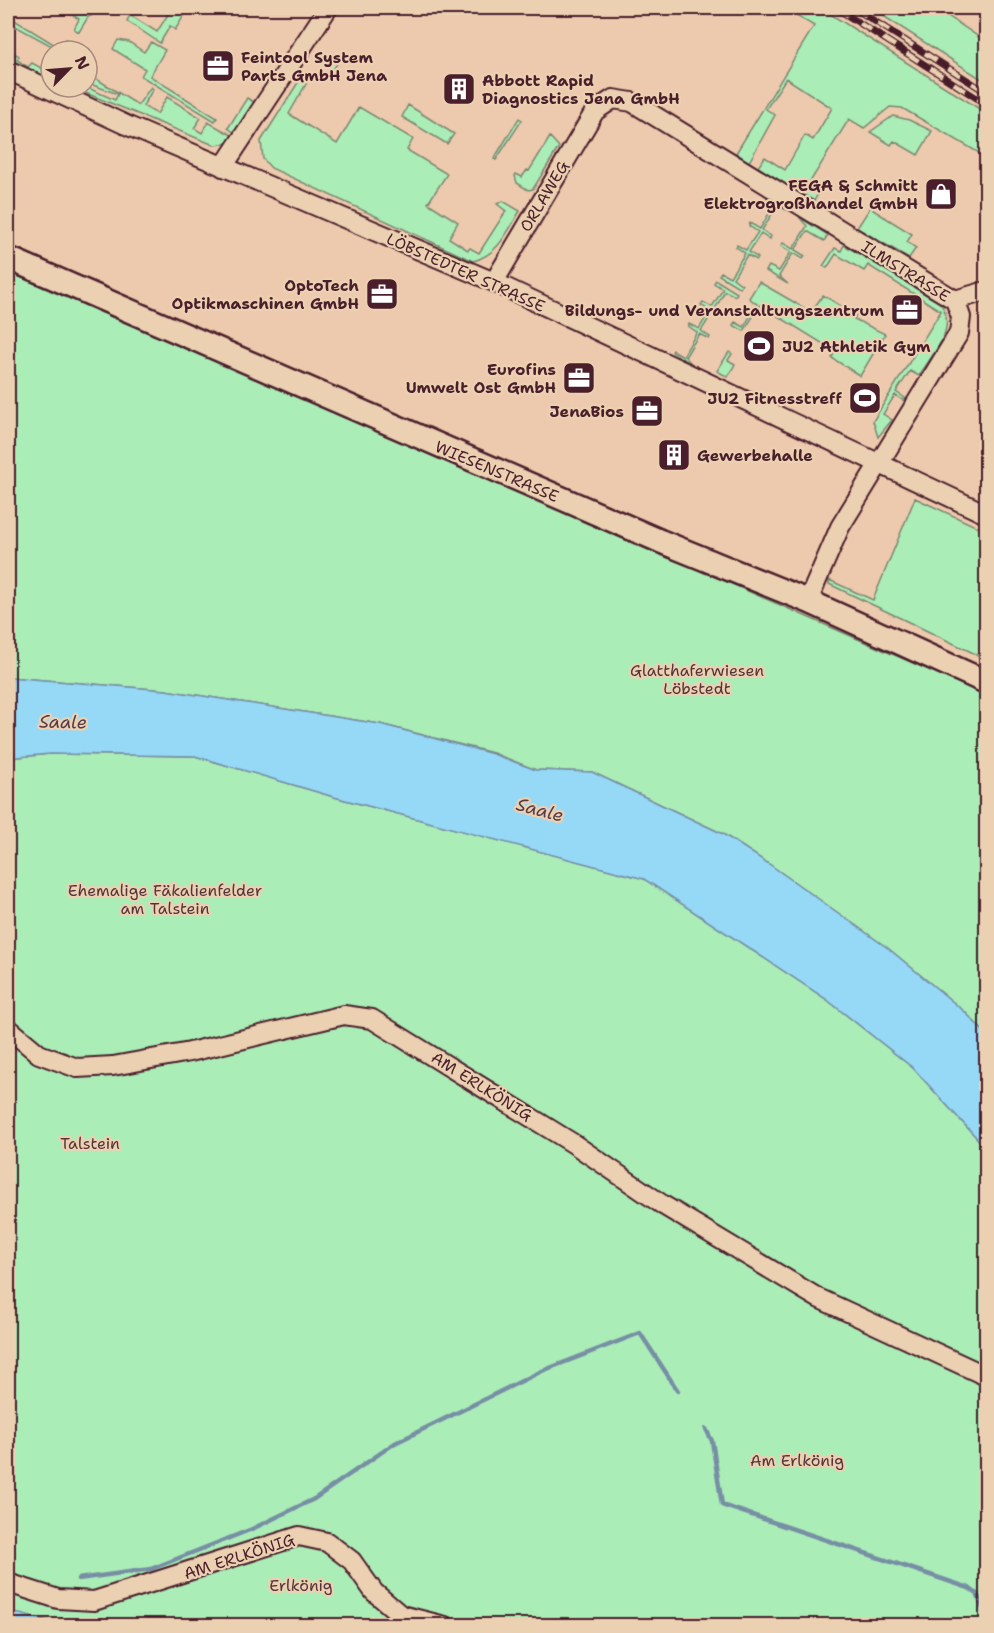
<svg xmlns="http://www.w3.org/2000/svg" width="994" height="1633" font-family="'Shantell Sans',sans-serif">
	<rect width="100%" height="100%" fill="#edcaae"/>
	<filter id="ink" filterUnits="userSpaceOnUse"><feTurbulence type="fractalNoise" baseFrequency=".0167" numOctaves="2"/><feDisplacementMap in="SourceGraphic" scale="12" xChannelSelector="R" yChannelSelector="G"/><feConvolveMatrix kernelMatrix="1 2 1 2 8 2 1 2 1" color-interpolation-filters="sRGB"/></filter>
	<g filter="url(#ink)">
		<path fill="#abedb7" stroke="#7a8671" stroke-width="1.5" d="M8,8H16L11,18L60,48L66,39L70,41L69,46L60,51H51V55L47,56L52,46L8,22Z
			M61,8H104V10L88,17L79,32L74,29L79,19Z
			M172,8H189L175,30L170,26L160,43L127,21L130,15L157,32Z
			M785,8H821L986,113V157L902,108L890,107L864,128L849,119L808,185L819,192L814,201L758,167L765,157L785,170L805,135L813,140L832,108L786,78L766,109L775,115L749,162L736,153L814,26Z
			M871,8H936L986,42V82Z
			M118,40L129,42L144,52L151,42L165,50L150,76L217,118L215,121L141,76L145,69L113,49Z
			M16,54L19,56L17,60L28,67L32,63L41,68L51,64V80L8,59V55L14,58Z
			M326,54L338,62L331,73L324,60Z
			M87,73L138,105L151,87L153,89L143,106L157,114L167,97L201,118L194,128L202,133L208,122L237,138L224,144L214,145L71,87H86L115,100L118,94L87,83Z
			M304,73L310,77L289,114L337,144L359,107L413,139L407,150L447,174L428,203L458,222L449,238L468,250L470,248L479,253L506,211L497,204L503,201L520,211C507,232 498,255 473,261L271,168L263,159L261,141Z
			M247,98L257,104L239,136L228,128Z
			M408,105L454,134L447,144L402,117Z
			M893,116L909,120L932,131L918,155L894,141L891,145L870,132Z
			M519,118L522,120L496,160L494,159Z
			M550,137L559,147L533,189L528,190L517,183L515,176L516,174L522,177L527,170L529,171Z
			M766,197L787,210L777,206L762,230L771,236L770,239L761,233L749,252L758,258L757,260L747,255L733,278L742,285L740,288L719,275L721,272L730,277L745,253L736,247L737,245L746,250L758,232L749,226L750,223L760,229L774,205Z
			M875,200L878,202L873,210L912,234L907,242L916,248L909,258L857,228Z
			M799,217L828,235L824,241L807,231L795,250L805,256L803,259L793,253L779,276L788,284L766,271L769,266L779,271L791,252L781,246L783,243L793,249L807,226Z
			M844,245L940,303C959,328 932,354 919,376L910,371L896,392L905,398L904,401L895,395L883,414L892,420L878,437L873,421L941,311L868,265L864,271L836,254L827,268L823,266L835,248L841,251Z
			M8,268L986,695V1034L965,1012L889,949L769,864L723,834L592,772L536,770L493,753L380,724L165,690L8,677Z
			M716,280L737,293L735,296L725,291L715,309L724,315L722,318L713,312L701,331L710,337L709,339L699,334L685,357L693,365L672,352L673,350L683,356L697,332L688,326L689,324L699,329L710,311L701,305L703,302L712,307L723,289L714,283Z
			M759,282L811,312L823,295L856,315L854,319L885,334L860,376L832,358L835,351L760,305L744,331L733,325L735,322L744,327L757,304L749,298Z
			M729,352L732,354L728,360L735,364L728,377L717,371Z
			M915,498L986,531V659L829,584V580L873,600Z
			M50,754L195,756L334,797L645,879L826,999L913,1068L986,1148V1625H8V758Z"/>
		<path fill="#95d9f7" stroke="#778fa5" stroke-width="1.5" d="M8,677L165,690L380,724L493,754L536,770L592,772L723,834L769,864L889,949L965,1012L986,1034V1148L913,1068L826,999L644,879L334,797L195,756L50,754L8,758Z
			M8,1611L55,1623L57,1625H8Z"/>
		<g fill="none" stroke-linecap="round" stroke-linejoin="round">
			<path stroke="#778fa5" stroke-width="4.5" d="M706,1429L712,1441L722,1505L969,1588L977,1594L986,1616
				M78,1579L151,1569L252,1529L314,1499L395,1443L542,1371L640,1333L678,1391"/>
			<defs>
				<path id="minor" d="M8,70L126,125L494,282L986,514
					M223,167L328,8
					M494,282L595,111L613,99L632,102L955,300L961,317L959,333L840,527L808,601
					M955,300L986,291
					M8,1028L39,1054L77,1068L113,1066L190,1052L344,1015L372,1019L574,1144L663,1205L818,1298L986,1376
					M8,1583L58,1599L94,1601L299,1536L327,1542L352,1561L374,1592L401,1615L445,1626"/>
				<path id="tertiary" d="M8,258L660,541L808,601L986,682"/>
			</defs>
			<use href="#minor" stroke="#4a1f2b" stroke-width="22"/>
			<use href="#tertiary" stroke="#4a1f2b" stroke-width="27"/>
			<use href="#minor" stroke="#ebd0b2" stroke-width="18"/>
			<use href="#tertiary" stroke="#ebd0b2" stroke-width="22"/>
			<defs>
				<path id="rail" d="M836,8L986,104
					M854,8L986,92"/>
			</defs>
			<use href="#rail" stroke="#4a1f2b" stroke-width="7"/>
			<use href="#rail" stroke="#ebd0b2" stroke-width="4.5" stroke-dasharray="14" stroke-linecap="butt"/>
		</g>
	</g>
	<defs>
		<symbol id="office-square" viewBox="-11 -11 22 22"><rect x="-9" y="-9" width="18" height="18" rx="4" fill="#4a1f2b" stroke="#ebd0b2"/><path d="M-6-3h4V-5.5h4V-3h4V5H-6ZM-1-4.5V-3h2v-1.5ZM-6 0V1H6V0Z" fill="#fff"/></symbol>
		<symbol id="building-square" viewBox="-11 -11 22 22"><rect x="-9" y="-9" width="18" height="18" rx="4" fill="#4a1f2b" stroke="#ebd0b2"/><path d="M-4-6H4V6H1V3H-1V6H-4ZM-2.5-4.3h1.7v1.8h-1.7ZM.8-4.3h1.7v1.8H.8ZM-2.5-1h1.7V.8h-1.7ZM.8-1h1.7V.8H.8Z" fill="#fff"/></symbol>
		<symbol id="shop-square" viewBox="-11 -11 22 22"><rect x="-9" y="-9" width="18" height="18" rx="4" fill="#4a1f2b" stroke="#ebd0b2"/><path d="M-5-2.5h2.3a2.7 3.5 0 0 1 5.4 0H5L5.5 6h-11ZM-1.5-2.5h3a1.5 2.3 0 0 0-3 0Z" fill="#fff"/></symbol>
		<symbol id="stadium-square" viewBox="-11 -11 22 22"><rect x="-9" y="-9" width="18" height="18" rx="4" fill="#4a1f2b" stroke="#ebd0b2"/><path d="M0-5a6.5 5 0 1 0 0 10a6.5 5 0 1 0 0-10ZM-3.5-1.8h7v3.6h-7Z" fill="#fff"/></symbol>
	</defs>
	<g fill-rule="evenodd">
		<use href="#office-square" x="199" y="47" width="38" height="38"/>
		<use href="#building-square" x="440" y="70" width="38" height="38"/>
		<use href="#shop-square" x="922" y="175" width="38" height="38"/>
		<use href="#office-square" x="363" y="275" width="38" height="38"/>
		<use href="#office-square" x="888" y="291" width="38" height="38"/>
		<use href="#stadium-square" x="740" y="327" width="38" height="38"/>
		<use href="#office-square" x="560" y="359" width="38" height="38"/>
		<use href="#stadium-square" x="846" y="379" width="38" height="38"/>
		<use href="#office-square" x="628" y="392" width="38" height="38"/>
		<use href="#building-square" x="655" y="436" width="38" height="38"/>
	</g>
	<g text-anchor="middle" stroke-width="4.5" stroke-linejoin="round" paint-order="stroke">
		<g font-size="16" font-weight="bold" fill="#4a1f2b" stroke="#ebd0b2" text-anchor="end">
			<text x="241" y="63" text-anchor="start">Feintool System<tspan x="241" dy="18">Parts GmbH Jena</tspan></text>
			<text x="482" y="86" text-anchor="start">Abbott Rapid<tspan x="482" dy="18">Diagnostics Jena GmbH</tspan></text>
			<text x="918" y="191">FEGA &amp; Schmitt<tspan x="918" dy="18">Elektrogroßhandel GmbH</tspan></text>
			<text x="359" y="291">OptoTech<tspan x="359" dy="18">Optikmaschinen GmbH</tspan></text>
			<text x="884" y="316">Bildungs- und Veranstaltungszentrum</text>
			<text x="782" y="352" text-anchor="start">JU2 Athletik Gym</text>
			<text x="556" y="375">Eurofins<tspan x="556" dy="18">Umwelt Ost GmbH</tspan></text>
			<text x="842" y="404">JU2 Fitnesstreff</text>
			<text x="624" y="417">JenaBios</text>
			<text x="697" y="461" text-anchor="start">Gewerbehalle</text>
		</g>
		<g font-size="16" fill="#4a1f2b" stroke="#ebd0b2">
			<text transform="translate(544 196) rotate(-59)" y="6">ORLAWEG</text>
			<text transform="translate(906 271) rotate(32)" y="6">ILMSTRASSE</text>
			<text transform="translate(466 272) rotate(24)" y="6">LÖBSTEDTER STRASSE</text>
			<text transform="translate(497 471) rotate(23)" y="6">WIESENSTRASSE</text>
			<text transform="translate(482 1086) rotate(32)" y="6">AM ERLKÖNIG</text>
			<text transform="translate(239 1556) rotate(-18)" y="6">AM ERLKÖNIG</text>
		</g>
		<g font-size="16" fill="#543439" stroke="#ebd0b2">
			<text x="697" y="676">Glatthaferwiesen<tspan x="697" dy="18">Löbstedt</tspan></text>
			<text x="165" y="896">Ehemalige Fäkalienfelder<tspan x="165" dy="18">am Talstein</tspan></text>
			<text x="90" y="1149">Talstein</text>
			<text x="797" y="1466">Am Erlkönig</text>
			<text x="301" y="1591">Erlkönig</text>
		</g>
		<g font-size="18" font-style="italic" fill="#553b4a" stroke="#ebd0b2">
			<text transform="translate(63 722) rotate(1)" y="6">Saale</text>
			<text transform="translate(540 810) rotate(15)" y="6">Saale</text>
		</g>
	</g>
	<rect width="994" height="1633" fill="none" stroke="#ebd0b2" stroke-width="30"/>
	<rect x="15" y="15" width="964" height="1603" fill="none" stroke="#4a1f2b" stroke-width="2" filter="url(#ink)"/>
	<g transform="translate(69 69) rotate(65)"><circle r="28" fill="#ebd0b2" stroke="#ab897c" stroke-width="1.5"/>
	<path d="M0-4.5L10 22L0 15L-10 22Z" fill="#4a1f2b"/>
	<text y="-9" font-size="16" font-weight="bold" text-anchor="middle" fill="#4a1f2b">N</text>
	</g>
</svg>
